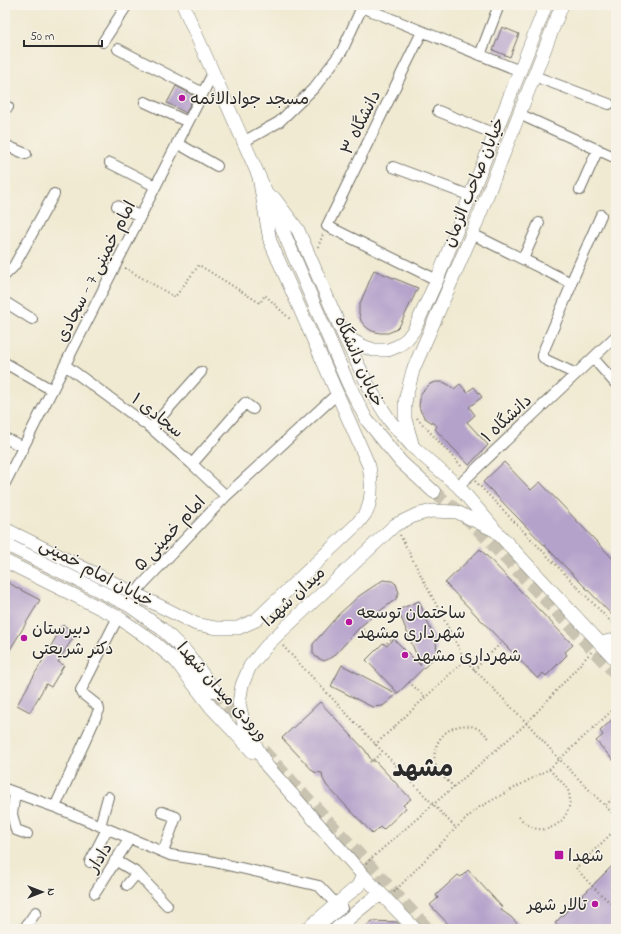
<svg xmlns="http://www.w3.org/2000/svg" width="621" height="934" font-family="'Indie Flower','Playpen Sans Arabic',sans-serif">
	<rect width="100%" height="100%" fill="#f7f3e8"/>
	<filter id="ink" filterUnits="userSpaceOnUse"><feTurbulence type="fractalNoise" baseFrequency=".025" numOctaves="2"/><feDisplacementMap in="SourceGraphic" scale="8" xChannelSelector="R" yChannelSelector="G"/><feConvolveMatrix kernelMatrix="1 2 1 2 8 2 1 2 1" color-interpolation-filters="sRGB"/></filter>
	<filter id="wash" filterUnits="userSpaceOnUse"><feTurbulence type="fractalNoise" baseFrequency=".012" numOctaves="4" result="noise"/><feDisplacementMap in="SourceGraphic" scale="16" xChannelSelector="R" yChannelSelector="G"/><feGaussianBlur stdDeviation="0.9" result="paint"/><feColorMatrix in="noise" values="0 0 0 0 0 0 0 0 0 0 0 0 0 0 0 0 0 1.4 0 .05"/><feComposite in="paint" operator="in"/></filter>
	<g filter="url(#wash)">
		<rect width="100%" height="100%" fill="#f0ead2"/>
		<g id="blocks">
			<path fill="#b5a2cb" d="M502,27L519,34L510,57L493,50Z
				M176,86L194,96L186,113L167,103Z
				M374,270L418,288L400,325L395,330L388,333H380L372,331L366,327L361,321L359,313V306Z
				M436,382H443L449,385L454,389L460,384L467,392L474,387L482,397L469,407L475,415L467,422L488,445L469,465L435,429L437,426L425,418L421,412L419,406L421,393L430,384Z
				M504,462L531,490L540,482L616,562V619L483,482Z
				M480,549L573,645L565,652L567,655L546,676L543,673L538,679L445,583Z
				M5,580L17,588L40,600L5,658V610L8,605L5,603Z
				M383,580L392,581L396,584L399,593L396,599L372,617L361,626L333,657L324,661L316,657L313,653V644L339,614L359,596Z
				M419,601L436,642L437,650L435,657L398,693L366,660L383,643L387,646L394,639L421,666L398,610Z
				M63,625L76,633L58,662L64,665L51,687L46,684L30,712L17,705Z
				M342,665L397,694L383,706L372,707L331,686Z
				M320,702L365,750L372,761H375L411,799L403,805L406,808L383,830L380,827L373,834L327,786L323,779L322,773L314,772L282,738Z
				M616,716V763L596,741L603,735L600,731Z
				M616,862V929H562L555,923Z
				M468,870L502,907L501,910L511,917L522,929H453L430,905L438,898L436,895L458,875L461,877Z
				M372,921L397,922L400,925V929H363Z"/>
		</g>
	</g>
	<g filter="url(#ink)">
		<use href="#blocks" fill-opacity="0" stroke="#706e65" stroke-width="1"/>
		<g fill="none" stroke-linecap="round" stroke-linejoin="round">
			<path stroke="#c9c4b1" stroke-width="13" stroke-dasharray="13 6" stroke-linecap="butt" d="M434,492L471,522L616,674
				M215,691L245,731L428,929"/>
			<defs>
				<path id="minor" d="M357,5L520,71
					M422,32L327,226L437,280
					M103,42L127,5
					M118,49L203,93
					M480,55L499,5
					M534,76L609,104
					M145,102L188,122
					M5,106L8,107
					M438,111L495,134
					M519,114L616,158
					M243,142L279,122L314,88L342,51L363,5
					M177,143L217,166
					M5,145L26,154
					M110,163L155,186
					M393,167L471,196
					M580,190L598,149
					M117,206L140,216
					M472,234L571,283
					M523,259L539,223
					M5,275L14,266L54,194
					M5,302L32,319
					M593,358L616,384
					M5,363L52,390
					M65,365L151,428L192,464L226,496
					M576,374L546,360L543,357V352L571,286V283L601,215
					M151,428L201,372
					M5,438L23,447
					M192,464L245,403L253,409
					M5,483L213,73
					M458,486L616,336
					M136,593L142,585L226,496L337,394
					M5,789L55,807L170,855L210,861L319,886L336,904
					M15,793L12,814L16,830L27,834
					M55,807L99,710L98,706L83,694L81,690L118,617
					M162,812L176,817L163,852
					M100,826L108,797
					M115,860L137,873L167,905
					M90,862L107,829
					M127,885L137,873
					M95,893L130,838
					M24,929L36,912
					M317,929L342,908"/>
				<path id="major" d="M183,5L281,226L347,381L366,419L401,462L434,492
					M274,198L298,230L344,336L371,391L390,421L413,447L458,486L493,527
					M344,336L365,347L374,350H388L398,346L407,339L414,330L437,280L546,5
					M413,447L405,419V404L406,397L413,370L472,234L562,5
					M5,529L196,624L216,628H238L256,620L357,524C360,520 364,516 367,511C373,496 372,481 369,466L270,241L259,177
					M5,544L130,606L162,629L186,652L215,691
					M5,561L118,617L152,641L176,661L211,707L253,752
					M600,643L616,640
					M307,929L358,886L363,875
					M336,929L371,900L382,895
					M415,929L363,875L267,766L244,725L239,703L242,685L250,666L270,642L395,525L416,515L432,511L457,512L496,531L616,660"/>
			</defs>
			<use href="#minor" stroke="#706e65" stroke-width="12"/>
			<use href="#major" stroke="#706e65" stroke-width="14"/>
			<path stroke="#706e65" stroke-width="2" stroke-dasharray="1 3" stroke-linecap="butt" d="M600,5L616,11
				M318,247L323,234
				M125,268L175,297L199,265L260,303L265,295L291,320
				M417,418L463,468
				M475,481L616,627
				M400,535L465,660L527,723L559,759L616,817
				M361,626L373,640L384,629L392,638L385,645
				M283,646C340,707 398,768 456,828
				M474,670L502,642
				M409,682L425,697
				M375,745L465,660
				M370,762L382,753
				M454,787C448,781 440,775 437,768C427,745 449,719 474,727C480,729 484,733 489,738
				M606,805L616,795
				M519,817C523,821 528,826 534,828C556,835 576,811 568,790C564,783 554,775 549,769
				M616,829L576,868L592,886L616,908
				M366,863L527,723L593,650
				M394,892L456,828L478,808L549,769L616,707"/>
			<use href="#minor" stroke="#fff" stroke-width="10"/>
			<use href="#major" stroke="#fff" stroke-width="13"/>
		</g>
	</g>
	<g fill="#b5179e" stroke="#f7f3e8" stroke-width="1.5">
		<circle cx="182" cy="98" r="4"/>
		<circle cx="349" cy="622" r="4"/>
		<circle cx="24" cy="638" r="4"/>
		<circle cx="405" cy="655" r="4"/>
		<rect x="554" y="850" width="10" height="10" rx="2"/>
		<circle cx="595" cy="904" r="4"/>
	</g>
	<g text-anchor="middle" stroke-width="3" stroke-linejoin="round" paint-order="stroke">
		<g font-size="17" fill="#2b2b2b" stroke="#f7f3e8" text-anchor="start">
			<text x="190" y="104">مسجد جوادالائمه</text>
			<text x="357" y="618">ساختمان توسعه<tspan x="357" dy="20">شهرداری مشهد</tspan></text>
			<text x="32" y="634">دبیرستان<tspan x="32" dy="20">دکتر شریعتی</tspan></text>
			<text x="413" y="661">شهرداری مشهد</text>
			<text x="568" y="861">شهدا</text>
			<text x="587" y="910" text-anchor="end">تالار شهر</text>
		</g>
		<g font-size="17" fill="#2b2b2b" stroke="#f7f3e8">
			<text transform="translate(360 122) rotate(-64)" y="6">دانشگاه ۳</text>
			<text transform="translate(473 182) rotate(-68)" y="6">خیابان صاحب الزمان</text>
			<text transform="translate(95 271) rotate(-63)" y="6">امام خمینی 7 - سجادی</text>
			<text transform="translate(360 361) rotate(66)" y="6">خیابان دانشگاه</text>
			<text transform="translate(158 415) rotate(38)" y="6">سجادی ۱</text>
			<text transform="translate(506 418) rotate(-43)" y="6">دانشگاه ۱</text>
			<text transform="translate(169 533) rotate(-47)" y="6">امام خمینی ۵</text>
			<text transform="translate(97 572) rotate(28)" y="6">خیابان امام خمینی</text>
			<text transform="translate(293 596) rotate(-43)" y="6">میدان شهدا</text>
			<text transform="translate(223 691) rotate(48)" y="6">ورودی میدان شهدا</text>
			<text transform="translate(99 857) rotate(-58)" y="6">دادار</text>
		</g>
		<g font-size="25" font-weight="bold" fill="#2b2b2b" stroke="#f7f3e8">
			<text x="423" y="776">مشهد</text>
		</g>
	</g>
	<rect width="621" height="934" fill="none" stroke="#f7f3e8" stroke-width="20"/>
	<g transform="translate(42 892) rotate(90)" stroke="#f7f3e8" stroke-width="3" paint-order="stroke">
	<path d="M0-3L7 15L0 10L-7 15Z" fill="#2b2b2b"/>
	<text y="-6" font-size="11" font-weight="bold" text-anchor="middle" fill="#2b2b2b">N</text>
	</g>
	<path d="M24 40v6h78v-6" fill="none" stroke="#2b2b2b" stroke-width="2"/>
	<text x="30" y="40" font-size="12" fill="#2b2b2b" stroke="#f7f3e8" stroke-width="3" paint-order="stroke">50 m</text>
</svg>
